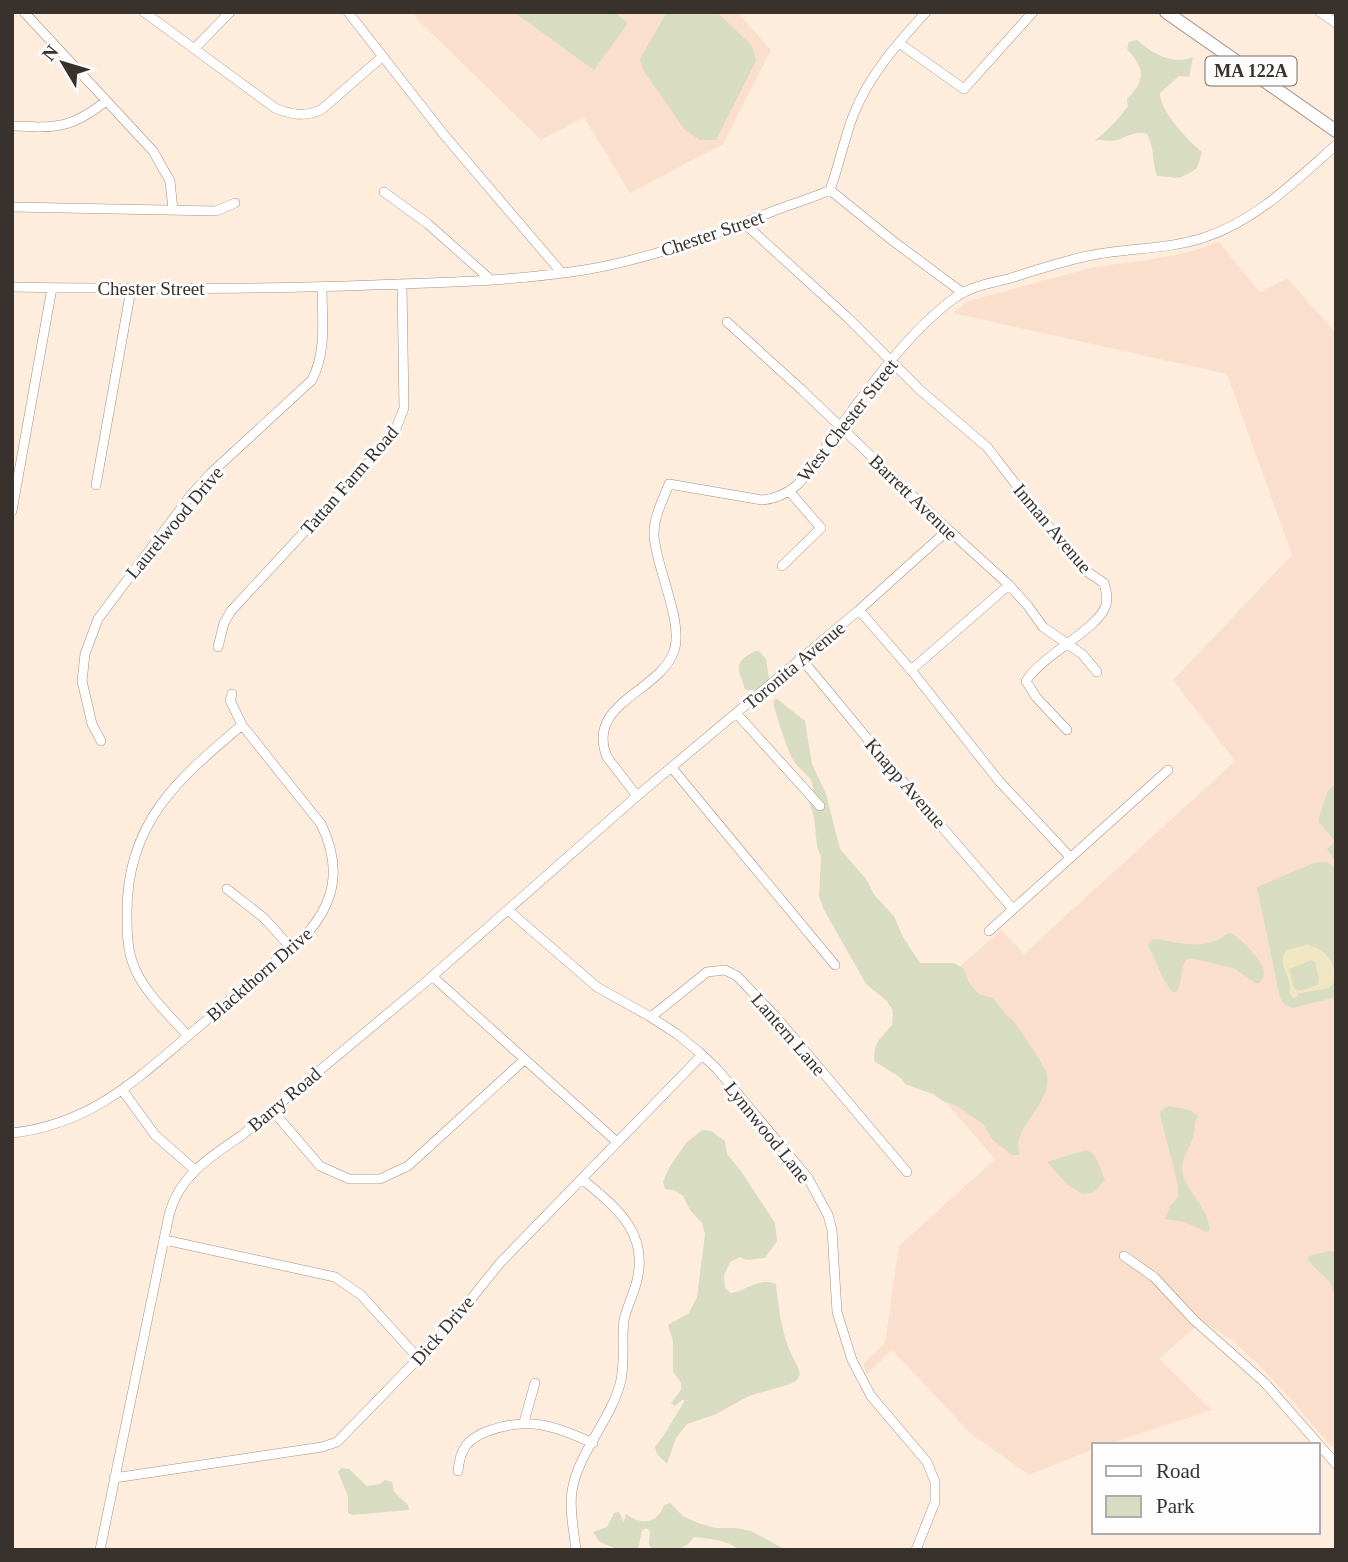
<svg xmlns="http://www.w3.org/2000/svg" width="1348" height="1562" font-family="Georgia,serif">
	<rect width="100%" height="100%" fill="#feecdd"/>
	<path fill="#f9dfcc" d="M414,12H737L771,50L723,144L630,193L584,117L541,140L416,18Z
		M1219,242L1260,293L1287,278L1336,333V1443L1331,1447L1292,1400L1257,1363L1232,1340L1202,1321L1159,1359L1212,1410L1105,1445H1094V1449L1029,1475L970,1433L892,1350L867,1374L863,1364L885,1343L899,1246L995,1159L885,1033L1001,930L1024,954L1235,761L1173,680L1292,555L1227,374L953,313L969,301L1094,267L1148,260L1190,252Z"/>
	<path fill="#d8dcc0" fill-rule="evenodd" d="M514,12H613L628,23L594,70Z
		M667,12H717L752,46L756,61L716,140H700L685,130L643,70L640,59Z
		M1137,40C1152,53 1172,66 1193,57L1189,77L1179,76L1160,93C1159,110 1188,141 1202,152L1197,168C1176,182 1180,177 1157,176C1152,164 1155,149 1147,134C1134,129 1124,140 1112,141C1105,141 1102,139 1094,141C1107,131 1118,120 1128,106L1127,99C1146,80 1145,69 1127,49L1129,42Z
		M755,651H759L766,659L769,679C761,687 757,692 745,689C738,667 732,664 755,651Z
		M776,698L805,721L812,764L826,794L840,849L866,879L875,896L894,916L903,937L920,963H954L963,968L969,983L979,994L993,998L1006,1015L1012,1019C1018,1027 1045,1066 1047,1074C1053,1104 1008,1130 1020,1155H1012L993,1140L983,1124L955,1105L943,1101L933,1094L905,1084L901,1078L874,1061L875,1048L878,1041L892,1025L893,1011L887,1001L866,984L823,908L819,896L821,857L817,846L814,817L809,801C812,797 814,792 813,786C811,775 798,769 793,760C786,746 777,718 773,702Z
		M1336,784V862L1327,849L1333,844L1334,840L1318,821L1328,790Z
		M1327,862L1336,869V997L1293,1008L1285,1005L1280,998L1257,887L1314,863ZM1307,945L1318,948L1329,988L1299,993L1298,996C1286,983 1286,967 1287,950Z
		M1230,933C1239,936 1264,962 1264,972C1264,978 1262,979 1259,983H1255L1234,968L1190,958L1186,960C1179,970 1184,982 1176,992H1172L1163,978L1148,945L1153,939C1175,941 1194,949 1215,941C1221,939 1224,935 1230,933Z
		M1311,960L1315,961L1319,978L1318,985L1299,991L1294,988L1289,969Z
		M1168,1106L1190,1110L1198,1116C1193,1123 1196,1129 1193,1137C1190,1147 1183,1156 1182,1167C1181,1188 1212,1210 1209,1231L1206,1232L1185,1222L1165,1219L1170,1206L1178,1198V1185L1160,1115L1161,1111Z
		M702,1130L711,1131L725,1141L727,1154L741,1171L775,1223L777,1241L765,1258L747,1260L740,1257L730,1262L724,1275L725,1288L731,1293C748,1290 759,1277 776,1284C778,1304 781,1328 789,1349C792,1357 798,1365 800,1374L797,1380L790,1384L749,1396L714,1415L687,1424L676,1438L667,1464L657,1454L655,1447L664,1435L685,1400H682L675,1406L671,1403L681,1390V1383L673,1371V1341L668,1325L689,1313L697,1297L705,1234L702,1223L690,1210L683,1196L674,1190L665,1189L663,1182L670,1166L686,1143Z
		M1086,1150C1098,1154 1100,1169 1105,1180L1094,1192L1083,1194L1068,1185L1047,1162Z
		M1330,1251L1336,1252V1297L1330,1282L1307,1260L1309,1256Z
		M341,1468L349,1469L367,1486L380,1484L385,1480L392,1482L394,1492L408,1505L409,1510L352,1515L348,1513V1496L338,1472Z
		M670,1503L683,1516L698,1523L715,1528H736L751,1531L786,1550H740C728,1540 710,1539 694,1537C685,1552 670,1550 653,1550L649,1544L650,1531L646,1528L642,1530L638,1550H620L602,1543L599,1541L593,1532L607,1527L614,1513L619,1512L624,1522L626,1514C642,1526 658,1523 664,1505Z"/>
	<path fill="#f0e6c1" fill-rule="evenodd" d="M1307,945C1326,949 1336,961 1335,981L1329,988L1299,993L1296,998H1293L1289,993C1294,977 1274,963 1287,950ZM1311,960L1315,962L1319,978L1318,985L1299,991L1294,988L1289,969Z"/>
	<g fill="none" stroke-linecap="round" stroke-linejoin="round">
		<defs>
			<path id="minor" d="M24,12L153,151L170,181L173,210
				M144,12L275,108C292,115 304,117 321,110L382,57
				M348,12L445,136L561,272
				M1320,12L1336,23
				M899,43L964,89L1033,12
				M194,49L230,12
				M12,126C56,128 71,129 106,101
				M830,190C839,165 844,140 853,116C869,75 897,44 926,12
				M830,190L893,241L963,293
				M384,192L428,224L491,280
				M12,207L216,211L235,203
				M744,223L847,317L920,390L987,447L1080,567L1104,583C1106,590 1108,597 1106,605C1099,629 1042,655 1026,681L1036,697L1067,730
				M12,287C132,289 253,290 373,285C443,283 514,281 584,270C650,259 715,235 776,210C794,203 813,198 830,190
				M727,322L802,390L942,524L1009,585L1028,606L1043,627L1082,654L1097,672
				M96,485L131,289
				M12,511L52,288
				M782,566L821,528L789,491
				M859,610L911,670L999,781L1070,857
				M218,647L224,623L231,611L380,450L395,431L404,408L402,284
				M800,657L909,789L1012,908
				M911,670L1009,585
				M737,714L820,806
				M101,741L92,724L82,681L85,654L98,619L191,495L210,474L312,380C327,350 322,319 322,287
				M672,768L835,965
				M637,796L859,610L948,530
				M227,889L264,918L291,948
				M508,910L597,987L649,1016L677,1034L699,1052L717,1069L808,1178L828,1215L832,1230L837,1312L852,1360L871,1396L927,1462L935,1482V1502L916,1550
				M989,931L1168,770
				M432,976L617,1142
				M651,1017L707,972L725,970L737,976L777,1018L907,1172
				M188,1036C170,1016 146,994 135,969C127,951 127,932 127,912C127,822 178,779 242,725
				M123,1091L155,1135L195,1170
				M272,1110L320,1166L349,1179H380L408,1166L524,1060
				M12,1133C92,1124 137,1079 195,1030C230,1000 265,970 301,940C335,905 343,869 321,824L242,725L230,700L232,694
				M165,1240L335,1277L361,1295L419,1359
				M1124,1256L1154,1277L1194,1320L1265,1383L1336,1464
				M524,1422L535,1383
				M458,1471C460,1449 467,1439 488,1431C529,1416 555,1426 593,1443
				M114,1478L322,1447L337,1442L446,1330L500,1263L702,1055
				M100,1550L169,1215C179,1176 210,1157 241,1136L428,980L637,796L607,757C585,703 660,692 674,651C684,623 656,567 654,536C653,518 663,500 669,484L762,500C774,499 786,494 796,486C812,471 824,449 837,431C869,387 912,328 956,297C973,285 993,283 1011,278C1040,269 1068,259 1098,254C1133,248 1168,249 1203,238C1256,221 1295,181 1336,145
				M576,1550C574,1531 569,1510 572,1491C578,1453 610,1421 620,1384C626,1363 621,1342 624,1320C627,1306 634,1294 637,1280C649,1231 614,1206 582,1179"/>
			<path id="major" d="M1166,12L1336,131"/>
		</defs>
		<use href="#minor" stroke="#a39284" stroke-width="10"/>
		<use href="#major" stroke="#a39284" stroke-width="14"/>
		<use href="#minor" stroke="#fff" stroke-width="9"/>
		<use href="#major" stroke="#fff" stroke-width="12"/>
	</g>
	<g text-anchor="middle" stroke-width="6" stroke-linejoin="round" paint-order="stroke">
		<rect fill="#fdfdfd" stroke="#746f6b" stroke-width="2" x="1205.5" y="56.5" width="91" height="29" rx="5"/>
		<g font-size="18" font-weight="bold" fill="#39322c">
			<text x="1251" y="77">MA 122A</text>
		</g>
		<g font-size="19" fill="#39322c" stroke="#fdfdfd">
			<text transform="translate(712 233) rotate(-19)" y="7">Chester Street</text>
			<text x="151" y="295">Chester Street</text>
			<text transform="translate(847 420) rotate(-52)" y="7">West Chester Street</text>
			<text transform="translate(349 480) rotate(-49)" y="7">Tattan Farm Road</text>
			<text transform="translate(914 497) rotate(44)" y="7">Barrett Avenue</text>
			<text transform="translate(174 522) rotate(-50)" y="7">Laurelwood Drive</text>
			<text transform="translate(1053 528) rotate(50)" y="7">Inman Avenue</text>
			<text transform="translate(794 665) rotate(-40)" y="7">Toronita Avenue</text>
			<text transform="translate(906 783) rotate(49)" y="7">Knapp Avenue</text>
			<text transform="translate(259 974) rotate(-41)" y="7">Blackthorn Drive</text>
			<text transform="translate(789 1034) rotate(49)" y="7">Lantern Lane</text>
			<text transform="translate(284 1099) rotate(-40)" y="7">Barry Road</text>
			<text transform="translate(768 1132) rotate(51)" y="7">Lynnwood Lane</text>
			<text transform="translate(442 1330) rotate(-49)" y="7">Dick Drive</text>
		</g>
	</g>
	<rect width="1348" height="1562" fill="none" stroke="#39322c" stroke-width="28"/>
	<rect x="1092" y="1443" width="228" height="91" fill="#fdfdfd" stroke="#afaca9" stroke-width="2"/>
	<rect x="1106" y="1466" width="35" height="10" fill="#ffffff" stroke="#afaca9" stroke-width="2"/>
	<text x="1156" y="1478" font-size="21" fill="#39322c">Road</text>
	<rect x="1106" y="1496" width="35" height="21" fill="#d8dcc0" stroke="#afaca9" stroke-width="2"/>
	<text x="1156" y="1513" font-size="21" fill="#39322c">Park</text>
	<g transform="translate(63 63) rotate(308)" stroke="#fdfdfd" stroke-width="5" paint-order="stroke">
	<path d="M0-5L12 26L0 18L-12 26Z" fill="#39322c"/>
	<text y="-10" font-size="19" font-weight="bold" text-anchor="middle" fill="#39322c">N</text>
	</g>
</svg>
